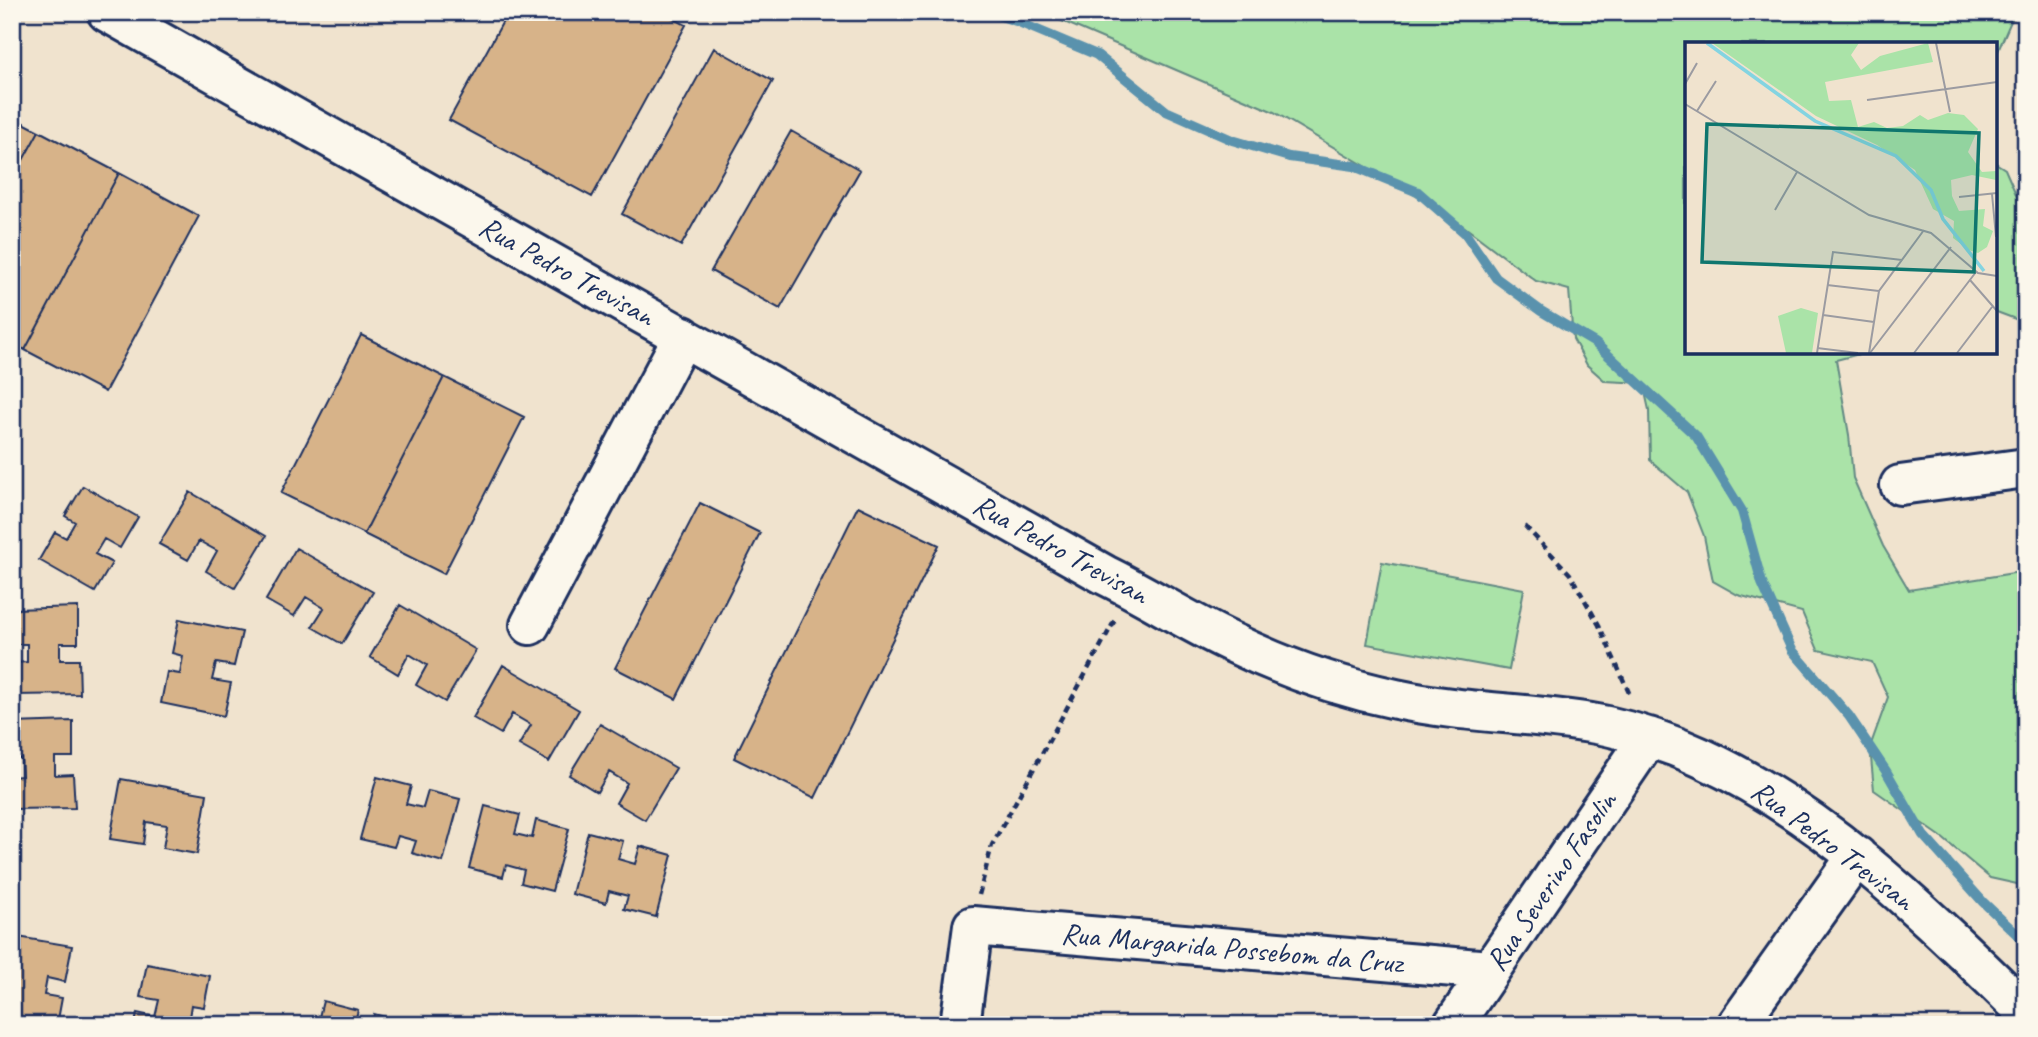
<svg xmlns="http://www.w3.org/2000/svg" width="2038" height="1037" font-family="Caveat,sans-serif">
	<rect width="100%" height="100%" fill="#f0e3ce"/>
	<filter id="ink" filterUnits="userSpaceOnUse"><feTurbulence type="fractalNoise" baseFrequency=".0143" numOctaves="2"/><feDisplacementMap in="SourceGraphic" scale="14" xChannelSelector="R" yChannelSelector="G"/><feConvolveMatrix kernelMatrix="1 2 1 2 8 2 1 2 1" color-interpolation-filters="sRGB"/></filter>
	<g filter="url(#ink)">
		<path fill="#aae3a8" stroke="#628983" stroke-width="2" d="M1041,12H2015L1994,60V44H1686V352H1867L1836,360L1849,435L1853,478L1883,546L1909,590L2026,571V886L1990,878L1940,836L1874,790L1870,747L1888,697L1872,662L1818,650L1802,612L1738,595L1713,581L1704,536L1687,492L1650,460L1649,410L1643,383L1605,381L1587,365L1573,339L1569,290L1536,281L1453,218L1274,112Z
			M1994,162L2005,169L2026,217V323L1994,311Z
			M1382,562L1524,589L1509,670L1367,644Z"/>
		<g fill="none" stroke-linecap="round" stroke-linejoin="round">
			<path stroke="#5a92ad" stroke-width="10" d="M989,12L1016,21L1097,55L1166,111L1232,140L1289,157L1354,166L1418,192L1465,233L1496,278L1541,311L1595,343L1696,436L1742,511L1762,583L1792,650L1849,716L1886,771L1923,835L1983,902L2026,943"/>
		</g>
		<path fill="#d7b389" stroke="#1b2f5e" stroke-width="2" d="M508,12H662L686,25L592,197L449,120Z
			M714,48L773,81L681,246L622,214Z
			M12,117L39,131L12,180Z
			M39,131L119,173L25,350L12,343V180Z
			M791,131L860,170L780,309L711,271Z
			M119,173L199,216L105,392L25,350Z
			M361,335L444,377L364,534L281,493Z
			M444,377L524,417L444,574L364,534Z
			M83,486L138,517L120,548L104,539L95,554L112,563L95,592L39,560L55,532L66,538L75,522L65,516Z
			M190,492L266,536L235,588L206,571L217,551L199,541L188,560L159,544Z
			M700,503L760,533L676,699L615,668Z
			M858,506L939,545L815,798L734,758Z
			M296,548L373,592L342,644L312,627L324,608L306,597L294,616L266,600Z
			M400,605L476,650L445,702L416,685L427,665L409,654L398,674L370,657Z
			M78,607V643H60V660H79L80,694L15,695L14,663L27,662V644H15L14,609Z
			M179,619L242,632L234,666L216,663L212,680L231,683L224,716L161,703L167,672L180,674L183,656L172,653Z
			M503,665L579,710L549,762L519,745L531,725L512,714L501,734L473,718Z
			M73,721V757H55V775L73,774L75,808L12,809V777L22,776L21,758H12V723Z
			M600,724L676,768L645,820L616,803L627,783L609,772L597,792L569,775Z
			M377,777L411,786L406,804L423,808L428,791L460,799L443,862L412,853L416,841L398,836L394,847L360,839Z
			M121,779L207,794L197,854L163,848L167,825L146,822L143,844L110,839Z
			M485,806L520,815L515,834L532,838L536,820L569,829L552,891L521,883L524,870L506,865L503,877L469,868Z
			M588,832L623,841L618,859L635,864L640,846L672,855L656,917L624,909L628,896L609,891L606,903L572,894Z
			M12,936L72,946L65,982L47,978L44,995L62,998L57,1025L12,1024V982L14,972H12Z
			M147,964L210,976L204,1007L191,1005L188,1024L194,1025H135L137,1013L155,1017L159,1000L140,997Z
			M323,1001L358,1010L354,1025H317Z
			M374,1014L407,1023L406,1025H371Z"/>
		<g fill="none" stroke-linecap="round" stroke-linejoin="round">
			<defs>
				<path id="minor" d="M107,12L1105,575C1148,596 1188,622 1231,642C1284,668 1339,687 1396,699C1466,714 1537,712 1607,726C1639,733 1672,744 1702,758C1828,816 1927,916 2026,1012
					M1900,485L2026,468
					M530,625L683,336
					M960,1025L973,926L1490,970
					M1453,1025L1649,737
					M1737,1025L1857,856"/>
			</defs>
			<use href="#minor" stroke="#1b2f5e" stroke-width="44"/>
			<path stroke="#1b2f5e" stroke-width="4.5" stroke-dasharray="7 5" stroke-linecap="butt" d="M1525,526L1570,574L1599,625L1630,695
				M979,895L992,845L1116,618"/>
			<use href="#minor" stroke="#fbf7ec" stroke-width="38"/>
		</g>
	</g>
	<g text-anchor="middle" stroke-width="5" stroke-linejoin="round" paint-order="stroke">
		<g font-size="30" fill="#1b2f5e" stroke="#fbf7ec">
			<text transform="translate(567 271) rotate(29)" y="10">Rua Pedro Trevisan</text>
			<text transform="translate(1061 549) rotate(29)" y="10">Rua Pedro Trevisan</text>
			<text transform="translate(1833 845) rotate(37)" y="10">Rua Pedro Trevisan</text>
			<text transform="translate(1551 881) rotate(-56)" y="10">Rua Severino Fasolin</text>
			<text transform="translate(1232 948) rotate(5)" y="10">Rua Margarida Possebom da Cruz</text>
		</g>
	</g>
	<g transform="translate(1685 42)">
		<rect width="312" height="312" fill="#f0e3ce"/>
		<path d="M27,1H174L166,13L176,28L195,14L243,1L248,20L140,40L144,59L166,58L173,85L189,80L202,86L218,84L235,73L243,78L263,71L279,73L293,87L283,110L297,130L311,129V138L287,133L266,138L267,154L274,169L300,167L298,184L308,189L302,205L293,211L284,208L268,196L269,179L248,167L230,128L192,103L131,74ZM116,266L133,271L127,311H101L93,274Z" fill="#aae3a8"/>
		<path fill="none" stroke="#84d4e1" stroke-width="3.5" d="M22,1L130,79L211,114L246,148L258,177L299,229"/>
		<path fill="none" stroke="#9b9ba1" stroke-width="2" d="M251,1L265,70M0,42L12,21M182,58L312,40M0,62L184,173L246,191L293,231L312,234M12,69L31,39M307,152L311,195M274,155L312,151M90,168L112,130M285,238L312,269M142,243L194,249M138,273L189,280M132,306L173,311M132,311L148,210L217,218M184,311L194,249L239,188M185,311L266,205M229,311L291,230M272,311L307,265"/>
		<path fill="#0f766e" fill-opacity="0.15" stroke="#0f766e" stroke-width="3.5" d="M22,82L294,91L289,230L17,220Z"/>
		<rect width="312" height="312" fill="none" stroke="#1b2f5e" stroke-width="3.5"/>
	</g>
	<rect width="2038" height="1037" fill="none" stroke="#fbf7ec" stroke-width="42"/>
	<rect x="21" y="21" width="1996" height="995" fill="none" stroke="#1b2f5e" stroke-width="2.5" filter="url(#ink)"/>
</svg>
